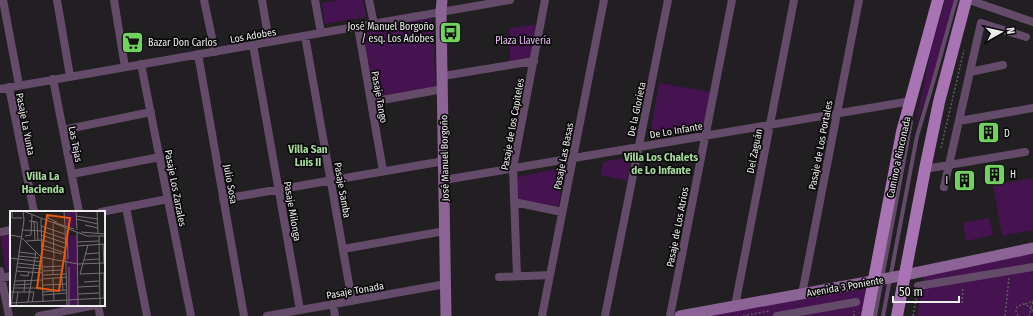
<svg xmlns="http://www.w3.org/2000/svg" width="1033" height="316" font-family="'Fira Sans Condensed',sans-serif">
	<rect width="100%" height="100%" fill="#211f21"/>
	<path fill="#45134f" d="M340,0H363L366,17L325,24L322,3Z
		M945,0H954L933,77L915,128L930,54Z
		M427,18L432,19L436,86L375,99L363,30Z
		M538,24L532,59L510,63V28Z
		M659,83L711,92L704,130L656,138L651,128Z
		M632,156L627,181L601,175L603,162Z
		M566,167L558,207L518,200L516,177Z
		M1033,178V230L1002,236L993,185Z
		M989,218L993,235L966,241L963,223Z
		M11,232V270L6,271L0,234Z
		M1033,253V316H917L924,275Z
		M866,289L862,315L854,316H704L843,292Z"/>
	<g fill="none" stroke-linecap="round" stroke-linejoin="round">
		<path stroke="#5f5d5f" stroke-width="1.5" stroke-dasharray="2 2" stroke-linecap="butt" d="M941,148L964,50
			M1033,302L1031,306L1033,313
			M962,303L963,287
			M1025,304L1033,301
			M743,316L769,311
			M854,316V311
			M913,316L917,294
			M1005,316L1009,278
			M1018,316L1016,312L1017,307L1023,304L1028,306L1031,309L1029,316"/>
		<path stroke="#644b6a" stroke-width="4" d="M875,316L911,122
			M883,316L917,136L934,79L956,0"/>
		<path stroke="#644b6a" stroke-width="8" d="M3,0L19,85
			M57,0L70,76
			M114,0L125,67
			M204,0L215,52
			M262,0L269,42
			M315,0L321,33
			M369,0L374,24
			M969,0L1033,22
			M358,27L383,171
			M305,36L352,301
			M253,45L300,310
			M198,54L244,316
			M141,64L191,316
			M970,72L1003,65
			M443,76L534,61
			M53,79L79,212
			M9,87L34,212
			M0,89L510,0
			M371,102L443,89
			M959,121L1033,108
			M63,130L151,112
			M925,169L1025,152
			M72,174L160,157
			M444,180L911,101
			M944,187L981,23L1026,37
			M223,199L444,161
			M514,202L562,212
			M126,207L147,316
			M101,212L168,199
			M0,232L11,230
			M343,249L445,231
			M0,271L9,316
			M517,276L513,168L545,0
			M499,277L550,275
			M1,278L11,276
			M918,286L1033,267
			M802,294L859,0
			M333,304L335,316
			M98,305L100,316
			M735,306L794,0
			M39,316L96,305
			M267,316L446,284
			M542,316L604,0
			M605,316L668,0
			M670,316L732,0
			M777,316L856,302"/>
		<path stroke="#8b6394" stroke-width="11" d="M442,0L441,12L446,316
			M680,316L905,275L1033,248"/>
		<path stroke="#a974b4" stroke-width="12" d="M867,316L902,132L938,0
			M897,316L925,169L939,102L966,0"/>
	</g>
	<defs>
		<symbol id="bus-square" viewBox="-11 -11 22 22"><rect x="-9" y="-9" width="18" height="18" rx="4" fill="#72d25e" stroke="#0a090a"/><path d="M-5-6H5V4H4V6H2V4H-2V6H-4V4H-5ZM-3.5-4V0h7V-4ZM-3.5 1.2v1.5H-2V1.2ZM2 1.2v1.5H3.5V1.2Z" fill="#111"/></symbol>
		<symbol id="supermarket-square" viewBox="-11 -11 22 22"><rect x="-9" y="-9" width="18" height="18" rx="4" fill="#72d25e" stroke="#0a090a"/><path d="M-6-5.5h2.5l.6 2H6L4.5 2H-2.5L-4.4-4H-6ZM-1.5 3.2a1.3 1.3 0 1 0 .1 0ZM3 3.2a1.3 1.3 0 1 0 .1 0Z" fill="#111"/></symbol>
		<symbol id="building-square" viewBox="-11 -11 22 22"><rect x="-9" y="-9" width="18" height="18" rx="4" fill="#72d25e" stroke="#0a090a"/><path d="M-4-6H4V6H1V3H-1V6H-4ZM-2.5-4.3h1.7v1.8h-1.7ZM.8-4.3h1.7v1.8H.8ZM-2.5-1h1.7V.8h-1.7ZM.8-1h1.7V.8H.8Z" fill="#111"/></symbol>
	</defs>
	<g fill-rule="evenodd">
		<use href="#bus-square" x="438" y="20" width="25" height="25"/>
		<use href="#supermarket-square" x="120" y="30" width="25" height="25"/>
		<use href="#building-square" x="976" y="120" width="25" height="25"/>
		<use href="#building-square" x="982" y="162" width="25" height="25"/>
		<use href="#building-square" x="952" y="168" width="25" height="25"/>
	</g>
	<g text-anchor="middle" stroke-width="3.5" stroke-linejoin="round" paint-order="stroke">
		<g font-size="10" fill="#eeedee" stroke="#0a090a" text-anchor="start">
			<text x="434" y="30" text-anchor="end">José Manuel Borgoño<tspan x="434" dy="12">/ esq. Los Adobes</tspan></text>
			<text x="148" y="46">Bazar Don Carlos</text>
			<text x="1004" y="137">D</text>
			<text x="1010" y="178">H</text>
			<text x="948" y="184" text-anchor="end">I</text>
		</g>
		<g font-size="10" fill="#eeedee" stroke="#0a090a">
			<text transform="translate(253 35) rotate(-10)" y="4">Los Adobes</text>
			<text transform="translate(380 97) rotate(80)" y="4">Pasaje Tango</text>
			<text transform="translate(636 109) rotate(-78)" y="4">De la Glorieta</text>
			<text transform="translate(26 124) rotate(79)" y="4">Pasaje La Yunta</text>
			<text transform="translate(512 124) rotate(-80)" y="4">Pasaje de los Capiteles</text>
			<text transform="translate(676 130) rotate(-10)" y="4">De Lo Infante</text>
			<text transform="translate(76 144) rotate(79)" y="4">Las Tejas</text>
			<text transform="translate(820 145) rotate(-79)" y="4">Pasaje de Los Portales</text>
			<text transform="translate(754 151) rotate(-79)" y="4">Del Zaguán</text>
			<text transform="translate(563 156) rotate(-79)" y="4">Pasaje Las Basas</text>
			<text transform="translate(898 157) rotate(-78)" y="4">Camino a Rinconada</text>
			<text transform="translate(444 158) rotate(-91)" y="4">José Manuel Borgoño</text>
			<text transform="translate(231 184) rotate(80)" y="4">Julio Sosa</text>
			<text transform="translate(176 188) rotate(79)" y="4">Pasaje Los Zarzales</text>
			<text transform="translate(343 190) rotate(80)" y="4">Pasaje Samba</text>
			<text transform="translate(293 211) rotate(80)" y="4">Pasaje Milonga</text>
			<text transform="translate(677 227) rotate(-79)" y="4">Pasaje de Los Atrios</text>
			<text transform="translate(845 286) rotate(-10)" y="4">Avenida 3 Poniente</text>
			<text transform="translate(355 290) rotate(-10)" y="4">Pasaje Tonada</text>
		</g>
		<g font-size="10" fill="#f0bffa" stroke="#0a090a">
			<text x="523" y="44">Plaza Llavería</text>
		</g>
		<g font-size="11" font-weight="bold" fill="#a7db9d" stroke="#0a090a">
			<text x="308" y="153">Villa San<tspan x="308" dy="13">Luis II</tspan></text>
			<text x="661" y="161">Villa Los Chalets<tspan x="661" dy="13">de Lo Infante</tspan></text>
			<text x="43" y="180">Villa La<tspan x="43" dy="13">Hacienda</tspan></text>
		</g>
	</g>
	<g transform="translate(10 211)">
		<rect width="95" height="95" fill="#211f21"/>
		<path d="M55,0H65L66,17L56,14ZM56,18L59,25H67V95H57Z" fill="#45134f"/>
		<path fill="none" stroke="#737173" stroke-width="1" d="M2,0V7H12M13,0L77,25H95M54,0L55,15M66,0L67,19M87,0L88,23M40,4L38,7L47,11M66,5L88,8M31,8L33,91M66,8L88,13M19,10L27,11L28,29M24,10L25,29M43,11L64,18M43,13L44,47M75,14L88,17M31,15L55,23M55,17L57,95M12,19L32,20L55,28M57,19L58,48M67,21L68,95M71,21L95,23M0,24L11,26L31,46L68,53L95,52M31,24L55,32M15,25L21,24L22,4M89,25L90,95M16,30L33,29L55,37M67,31L89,30M32,34L55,42M93,34L94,52M67,35L95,33V25M32,38L52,43M9,41L25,43M75,43L89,42M8,45L29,47M0,47L32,51M43,47V63M74,49L89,48M8,52L32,55M7,56L32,58M33,56L52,55M6,60L33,62M33,60L52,59M94,62V87M70,63L78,34M70,63L95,62M10,64L18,65L19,61M33,64L56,63M43,67L44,90M52,67L53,79M33,68L57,66M5,70L33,69M74,71L89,70M4,74L21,73M33,74L57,73M68,76L89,75M4,77H33M0,81H24L22,91M14,81L15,69M33,81L56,79M68,83L89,82M33,84L56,82M18,91L26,41M1,92L95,87M1,95L14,9L13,0M6,95L8,81M59,95V56"/>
		<path fill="#e8590c" fill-opacity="0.15" stroke="#e8590c" stroke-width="2" d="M37,4L60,7L49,80L27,77Z"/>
		<rect width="95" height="95" fill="none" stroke="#eeedee" stroke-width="2"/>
	</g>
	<g transform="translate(1001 32) rotate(82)" stroke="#0a090a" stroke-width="3" paint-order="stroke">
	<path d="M0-3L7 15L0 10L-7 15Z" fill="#eeedee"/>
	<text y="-6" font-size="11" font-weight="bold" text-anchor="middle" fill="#eeedee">N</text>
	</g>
	<path d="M893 296v6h66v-6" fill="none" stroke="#eeedee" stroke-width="2"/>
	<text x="899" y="296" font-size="12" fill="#eeedee" stroke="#0a090a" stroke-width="3" paint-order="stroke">50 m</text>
</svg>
